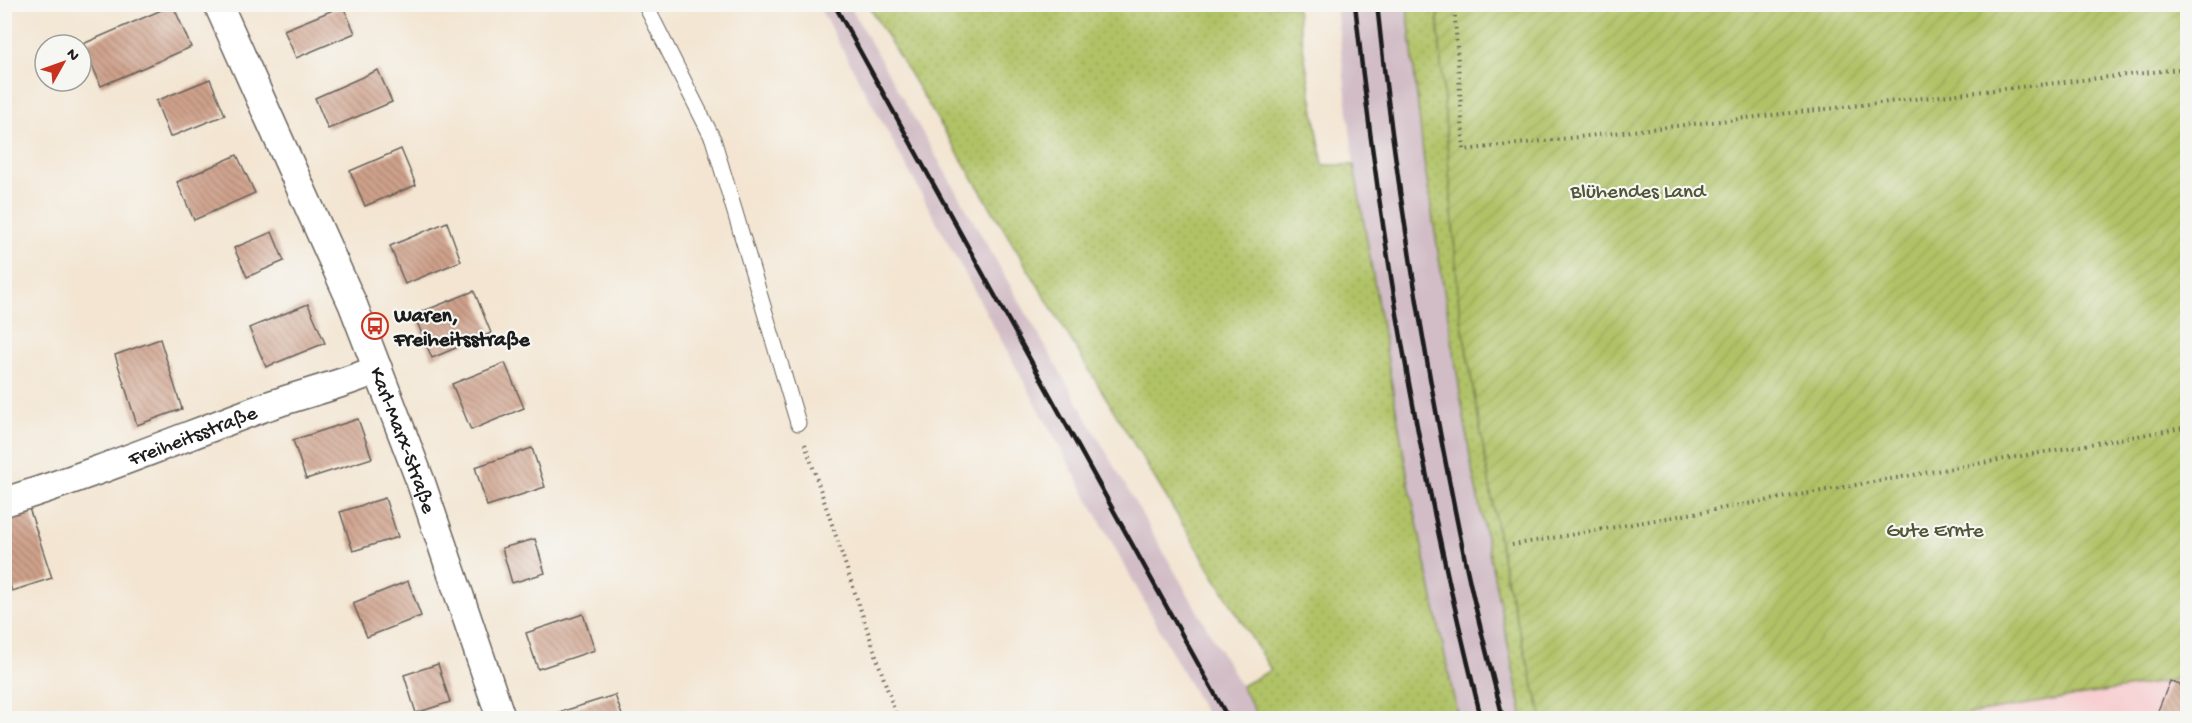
<svg xmlns="http://www.w3.org/2000/svg" width="2192" height="723" font-family="'Gochi Hand',sans-serif">
	<defs>
		<pattern id="grass-dots" width="8" height="8" patternUnits="userSpaceOnUse" patternTransform="scale(1.5)"><rect width="8" height="8" fill="#b0c266"/><path d="M2 2h.1M6 6h.1" fill="none" stroke="#97a658" stroke-width="1.8" stroke-linecap="round"/></pattern>
		<pattern id="garden-furrows" width="10" height="10" patternUnits="userSpaceOnUse" patternTransform="scale(1.5)"><rect width="10" height="10" fill="#b0c266"/><path d="M-1 1l2-2M0 10L10 0M9 11l2-2" fill="none" stroke="#97a658"/></pattern>
		<pattern id="building-back-hatch" width="6" height="6" patternUnits="userSpaceOnUse" patternTransform="scale(1.5)"><rect width="6" height="6" fill="#cfa18b"/><path d="M-1 5l2 2M0 0l6 6M5-1l2 2" fill="none" stroke="#a78271"/></pattern>
	</defs>
	<rect width="100%" height="100%" fill="#f6f6f2"/>
	<filter id="ink" filterUnits="userSpaceOnUse"><feTurbulence type="fractalNoise" baseFrequency=".0167" numOctaves="2"/><feDisplacementMap in="SourceGraphic" scale="12" xChannelSelector="R" yChannelSelector="G"/><feConvolveMatrix kernelMatrix="1 2 1 2 8 2 1 2 1" color-interpolation-filters="sRGB"/></filter>
	<filter id="wash" filterUnits="userSpaceOnUse"><feTurbulence type="fractalNoise" baseFrequency=".008" numOctaves="4" result="noise"/><feDisplacementMap in="SourceGraphic" scale="24" xChannelSelector="R" yChannelSelector="G"/><feGaussianBlur stdDeviation="1.35" result="paint"/><feColorMatrix in="noise" values="0 0 0 0 0 0 0 0 0 0 0 0 0 0 0 0 0 1.4 0 .05"/><feComposite in="paint" operator="in"/></filter>
	<g filter="url(#wash)">
		<rect width="100%" height="100%" fill="#f3e5d1"/>
		<path fill="#f7cfd1" d="M2187,678V718H1944L2170,681Z"/>
		<path fill="#d2bdc6" d="M818,5H849L1259,718H1208Z
			M1336,5H1407L1424,162L1472,469L1523,718H1458L1409,484L1354,165Z"/>
		<path fill="url(#grass-dots)" stroke="#666f41" stroke-width="1.5" d="M868,5H1296L1323,165H1354L1409,484L1458,718H1259L1241,686L1271,670Z
			M1407,5H1437L1459,306L1505,574L1542,718H1523L1472,469L1424,162Z"/>
		<path fill="url(#garden-furrows)" stroke="#666f41" stroke-width="1.5" d="M1437,5H2187V678L1944,718H1542L1505,574L1459,306Z"/>
		<g id="blocks">
			<path fill="url(#building-back-hatch)" d="M173,5L191,47L101,86L83,44Z
				M343,6L355,33L296,58L284,30Z
				M378,70L392,102L328,129L315,98Z
				M210,79L225,115L170,137L156,101Z
				M401,149L416,185L365,206L350,171Z
				M237,155L255,193L194,220L177,182Z
				M447,222L461,261L405,284L390,246Z
				M272,232L284,261L247,277L234,248Z
				M474,291L491,333L432,358L414,315Z
				M308,304L325,343L266,367L249,328Z
				M160,339L182,409L137,425L115,355Z
				M505,363L524,408L471,430L452,384Z
				M358,419L372,458L306,479L293,440Z
				M532,448L545,487L487,506L475,467Z
				M385,498L398,537L353,551L340,512Z
				M29,508L52,578L12,591L4,567V516Z
				M535,539L545,573L512,583L502,548Z
				M408,581L421,616L367,637L353,603Z
				M583,614L595,650L538,669L526,633Z
				M438,664L450,702L416,713L404,675Z
				M2170,681L2188,688V718H2155Z
				M615,695L623,718H556L554,714Z"/>
		</g>
	</g>
	<g filter="url(#ink)">
		<use href="#blocks" fill-opacity="0" stroke="#67625b" stroke-width="1.5"/>
		<g fill="none" stroke-linecap="round" stroke-linejoin="round">
			<defs>
				<path id="lane" d="M645,4L713,139L798,423"/>
				<g id="street">
					<path id="s1" d="M218,4L353,305L420,480L501,718"/>
					<path id="s2" d="M4,502C92,475 176,440 262,408C300,394 340,386 378,369"/>
				</g>
			</defs>
			<use href="#lane" stroke="#67625b" stroke-width="17"/>
			<use href="#street" stroke="#67625b" stroke-width="31"/>
			<path stroke="#67625b" stroke-width="4" stroke-dasharray="1.5 4.5" stroke-linecap="butt" d="M1454,4L1464,150L2188,68
				M805,444L897,718
				M1512,545L2188,427"/>
			<use href="#lane" stroke="#fff" stroke-width="15"/>
			<use href="#street" stroke="#fff" stroke-width="28"/>
			<path stroke="#1c1c1c" stroke-width="4.5" d="M834,4L1228,718
				M1355,4C1375,194 1405,382 1446,568C1457,619 1469,668 1481,718
				M1377,4C1396,191 1427,376 1465,560C1476,613 1490,666 1503,718"/>
		</g>
	</g>
	<defs>
		<symbol id="bus-ring" viewBox="-11 -11 22 22"><circle r="9.5" fill="#f6f6f2" stroke="#c8321e" stroke-width="1.5"/><path d="M-5-6H5V4H4V6H2V4H-2V6H-4V4H-5ZM-3.5-4V0h7V-4ZM-3.5 1.2v1.5H-2V1.2ZM2 1.2v1.5H3.5V1.2Z" fill="#c8321e"/></symbol>
	</defs>
	<g fill-rule="evenodd">
		<use href="#bus-ring" x="360" y="311" width="30" height="30"/>
	</g>
	<g text-anchor="middle" stroke-width="4.5" stroke-linejoin="round" paint-order="stroke">
		<g font-size="21" fill="#505636" stroke="#f6f6f2">
			<text x="1638" y="197">Blühendes Land</text>
			<text x="1935" y="536">Gute Ernte</text>
		</g>
		<g font-size="21" font-weight="bold" fill="#1c1c1c" stroke="#f6f6f2" text-anchor="start">
			<text x="394" y="321">Waren,<tspan x="394" dy="24">Freiheitsstraße</tspan></text>
		</g>
		<g font-size="21" fill="#1c1c1c" stroke="#f6f6f2">
			<text dy="7" stroke="none"><textPath href="#s2" startOffset="200">Freiheitsstraße</textPath></text>
			<text dy="7" stroke="none"><textPath href="#s1" startOffset="474">Karl-Marx-Straße</textPath></text>
		</g>
	</g>
	<rect width="2192" height="723" fill="none" stroke="#f6f6f2" stroke-width="24"/>
	<g transform="translate(63 63) rotate(50)"><circle r="28" fill="#f6f6f2" stroke="#9f9f9c" stroke-width="1.5"/>
	<path d="M0-4.5L10 22L0 15L-10 22Z" fill="#c8321e"/>
	<text y="-9" font-size="16" font-weight="bold" text-anchor="middle" fill="#1c1c1c">N</text>
	</g>
</svg>
